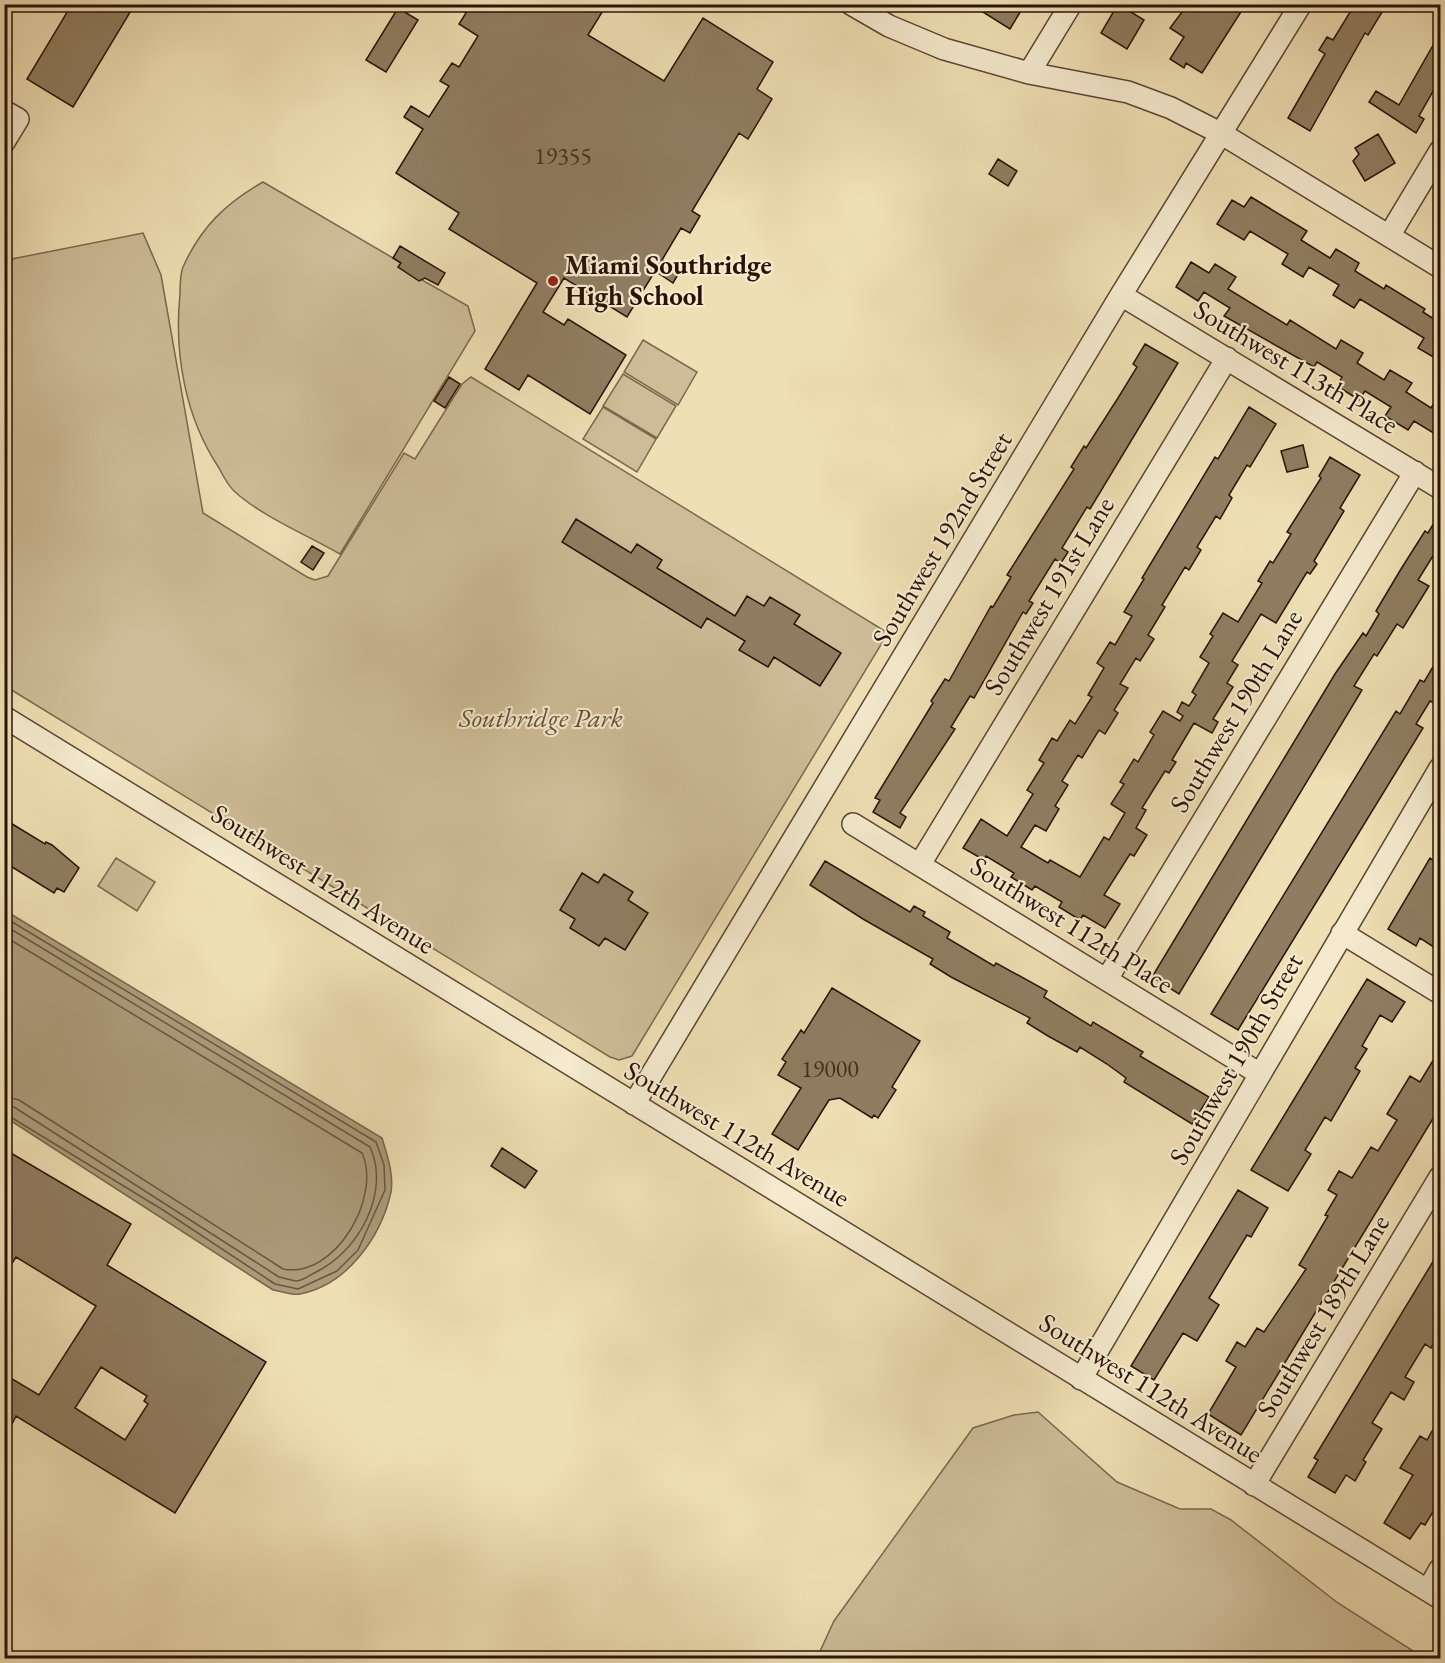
<svg xmlns="http://www.w3.org/2000/svg" width="1445" height="1663" font-family="'EB Garamond',serif">
	<rect width="100%" height="100%" fill="#efdfb4"/>
	<filter id="stains"><feTurbulence type="fractalNoise" baseFrequency=".00333" numOctaves="4"/><feColorMatrix values="0 0 0 0 .2 0 0 0 0 .09 0 0 0 0 .02 0 0 0 .5 -.17"/></filter>
	<radialGradient id="worn" r=".72"><stop offset=".6" stop-color="#630" stop-opacity="0"/><stop offset="1" stop-color="#630" stop-opacity=".3"/></radialGradient>
	<path fill="#cdbc97" stroke="#7b684f" stroke-width="1.5" d="M263,182L393,258L401,263L399,267L468,306L475,331L340,554C307,535 261,516 234,491C228,485 223,476 219,468C185,417 174,354 180,294C180,285 180,274 183,267C201,227 226,203 263,182Z
		M143,233L161,275L203,513L307,577L315,580L328,576L404,453L415,459L462,384L471,377L888,633L632,1056L619,1060L610,1057L5,686L4,271L12,259Z
		M643,340L697,372L678,405L624,372Z
		M623,374L676,406L657,438L603,406Z
		M603,407L656,439L637,472L583,439Z
		M116,858L155,882L137,911L98,886Z
		M1038,1412L1117,1482L1180,1509H1211L1231,1520L1338,1603L1424,1658H817L834,1621L973,1428L1014,1415Z"/>
	<path fill="#ac9a79" stroke="#78644b" stroke-width="1.5" d="M4,910L382,1138C387,1155 394,1174 391,1192C381,1237 347,1285 300,1294C293,1296 281,1291 273,1290L5,1117Z"/>
	<g fill="none" stroke-linecap="round" stroke-linejoin="round">
		<path stroke="#6a5640" stroke-width="1.5" d="M4,917L376,1142L384,1165L385,1190L358,1250L337,1271L298,1289L275,1284L163,1210L4,1113
			M4,925L370,1147C391,1193 358,1253 314,1273C309,1276 303,1280 297,1281C292,1281 284,1278 279,1277L14,1107L4,1105
			M4,936L362,1153C382,1197 335,1279 283,1269L19,1100L4,1096"/>
	</g>
	<path fill="#907d61" stroke="#291307" stroke-width="1.5" fill-rule="evenodd" d="M72,4H135L73,107L27,79Z
		M451,4H607L588,35L664,81L703,18L773,62L757,89L772,99L748,139L739,133L692,211L700,216L690,233L681,228L662,260L680,271L673,283L655,271L627,317L564,278L543,312L564,325L568,319L626,355L590,414L528,375L519,390L485,369L537,283L449,229L459,213L396,173L423,129L404,117L411,106L429,117L449,86L440,81L452,63L459,67L478,36L459,24L466,13Z
		M970,4H1025L1010,29Z
		M1118,4L1144,20L1127,49L1101,33Z
		M1188,4H1246L1202,73L1186,63L1184,68L1170,59L1184,37L1170,28Z
		M1355,4H1387L1368,35L1365,33L1310,131L1288,118L1325,54L1319,50L1327,37L1333,40Z
		M398,8L418,20L386,72L366,60Z
		M1440,33V79L1419,116L1424,119L1416,133L1369,102L1376,91L1399,105Z
		M1378,134L1395,163L1365,181L1353,161L1359,154L1355,148Z
		M998,159L1017,171L1008,186L989,174Z
		M1251,197L1307,231L1301,240L1330,258L1336,249L1359,263L1355,271L1384,289L1386,285L1425,309L1423,312L1440,323V361L1418,348L1424,338L1360,299L1354,308L1333,295L1339,285L1309,267L1303,277L1282,264L1288,254L1250,231L1244,240L1217,224L1232,200L1244,207Z
		M400,246L445,273L438,285L425,278L419,281L398,267L401,263L393,258Z
		M1191,262L1209,273L1215,264L1236,277L1228,289L1287,325L1290,320L1336,349L1341,340L1363,353L1357,363L1384,380L1390,370L1412,383L1406,392L1431,408L1440,392V437L1414,421L1408,430L1385,416L1391,407L1365,391L1359,400L1337,386L1342,377L1317,362L1314,367L1224,316L1230,308L1204,292L1198,301L1176,287Z
		M1145,344L1178,363L1090,509L1087,507L1062,548L1068,552L1061,563L1055,559L1029,601L1033,603L1026,614L1023,612L974,698L970,696L951,727L955,729L900,813L906,817L900,828L873,812L880,800L875,798L933,703L931,701L945,679L949,681L991,606L993,607L1011,577L1007,575L1074,469L1071,467L1084,446L1086,448L1118,398L1137,367L1133,364Z
		M449,377L460,384L445,408L434,401Z
		M1249,407L1276,424L1250,467L1247,465L1229,495L1232,498L1220,519L1216,516L1197,547L1201,550L1189,570L1185,567L1162,605L1165,607L1148,635L1154,639L1140,661L1136,658L1120,684L1128,688L1114,710L1118,713L1105,734L1099,730L1082,758L1078,755L1062,781L1068,785L1055,806L1059,809L1046,831L1035,825L1021,847L1048,863L1050,860L1080,877L1104,837L1109,840L1125,813L1111,804L1124,784L1120,782L1134,759L1138,762L1154,735L1150,732L1163,711L1180,721L1183,716L1177,712L1182,702L1189,706L1196,695L1192,692L1209,663L1200,657L1213,636L1210,634L1223,613L1238,622L1262,583L1258,581L1270,561L1273,563L1291,534L1287,532L1321,478L1319,476L1330,457L1360,475L1340,508L1344,511L1314,561L1317,564L1310,574L1307,572L1276,623L1261,614L1232,661L1238,665L1227,683L1233,687L1213,719L1218,722L1212,733L1194,723L1172,760L1176,762L1169,773L1165,771L1142,808L1146,810L1136,828L1147,835L1134,856L1130,854L1104,895L1120,904L1105,928L1083,915L1080,920L1059,907L1062,902L1035,886L1032,890L1011,877L1014,873L986,856L984,860L963,848L981,819L1007,836L1033,794L1027,790L1044,763L1039,760L1052,738L1057,741L1070,720L1075,724L1092,697L1088,695L1104,668L1097,663L1110,642L1115,645L1132,616L1124,612L1144,579L1142,578L1215,457L1218,459Z
		M1303,445L1308,467L1287,472L1281,451Z
		M1440,513V555L1436,551L1418,580L1429,586L1403,628L1397,624L1377,656L1374,654L1354,686L1362,690L1179,994L1152,977L1335,674L1363,633L1366,636L1379,614L1376,611L1401,569L1425,531L1428,533Z
		M576,519L631,553L637,544L662,560L657,568L735,616L747,596L764,606L770,597L800,615L794,624L841,653L820,686L774,657L768,667L739,650L745,641L707,618L701,628L562,542Z
		M312,546L324,553L313,570L301,562Z
		M1440,655V693L1434,703L1430,701L1416,724L1423,728L1238,1030L1211,1014L1396,711L1400,714L1420,680L1424,682Z
		M4,819L45,844L46,842L52,845L79,868L64,892L57,888L54,893L4,862Z
		M1430,858L1440,865V951L1420,938L1416,946L1388,929Z
		M825,861L910,912L914,906L925,912L923,916L950,932L947,938L994,966L996,963L1047,991L1044,997L1091,1026L1093,1022L1143,1052L1140,1056L1209,1097L1192,1124L1124,1082L1126,1078L1107,1064L1080,1047L1077,1052L1048,1036L1027,1023L1030,1018L951,977L930,964L933,959L863,919L810,885Z
		M582,873L598,883L604,874L633,892L628,900L648,913L625,950L605,938L599,946L570,928L575,919L560,910Z
		M1367,979L1405,1002L1392,1022L1380,1015L1362,1046L1367,1049L1355,1068L1360,1071L1331,1121L1325,1117L1305,1150L1311,1154L1288,1191L1251,1170Z
		M832,988L920,1041L892,1087L896,1090L878,1118L874,1115L872,1118L840,1098L829,1100L798,1150L772,1134L801,1088L778,1075L786,1062L782,1059L801,1030L804,1033Z
		M1440,1049V1107L1241,1435L1208,1414L1236,1367L1226,1361L1237,1342L1245,1347L1257,1328L1264,1332L1306,1269L1299,1265L1328,1216L1325,1215L1337,1195L1328,1190L1339,1171L1352,1178L1371,1147L1378,1151L1397,1120L1387,1114L1410,1076L1420,1082Z
		M502,1148L537,1171L525,1188L491,1166Z
		M4,1149L131,1224L107,1265L266,1362L175,1513L16,1416L4,1440V1374L39,1395L96,1306L16,1257L4,1276V1243L10,1235L4,1232ZM101,1367L147,1396L144,1401L148,1404L125,1440L75,1408Z
		M1238,1190L1268,1208L1251,1237L1247,1235L1209,1298L1219,1305L1197,1341L1183,1333L1154,1380L1131,1366Z
		M1440,1250V1332L1431,1348L1425,1344L1405,1377L1414,1382L1404,1400L1391,1392L1372,1423L1382,1429L1363,1460L1366,1462L1355,1481L1346,1475L1335,1493L1308,1477L1318,1460L1314,1458Z
		M1440,1417V1500L1425,1525L1421,1523L1410,1539L1384,1523L1413,1475L1400,1468L1420,1436L1427,1440Z"/>
	<g fill="none" stroke-linecap="round" stroke-linejoin="round">
		<defs>
			<path id="minor" d="M851,4L889,26L944,49L1029,73L1128,92L1171,108L1222,134L1440,267
				M1029,73L1071,4
				M4,111L18,119L4,142
				M1389,236L1440,151
				M1121,295L1440,488
				M4,717L1440,1598
				M853,824L1260,1074
				M920,864L1227,358
				M1342,933L1440,993
				M1107,979L1415,472
				M634,1104L1121,295L1301,4
				M1081,1379L1440,768
				M1254,1485L1440,1177
				M1428,1590L1440,1569"/>
		</defs>
		<use href="#minor" stroke="#5a4632" stroke-width="24"/>
		<use href="#minor" stroke="#f5eace" stroke-width="21"/>
	</g>
	<circle fill="#8f2418" stroke="#f5eace" stroke-width="2" cx="553" cy="281" r="6"/>
	<g text-anchor="middle" stroke-width="4.5" stroke-linejoin="round" paint-order="stroke">
		<g font-size="24" fill="#432e1e">
			<text x="563" y="164">19355</text>
			<text x="830" y="1077">19000</text>
		</g>
		<g font-size="27" font-weight="bold" fill="#291307" stroke="#f5eace" text-anchor="start">
			<text x="565" y="274">Miami Southridge<tspan x="565" dy="31">High School</tspan></text>
		</g>
		<g font-size="27" fill="#291307" stroke="#f5eace">
			<text transform="translate(1296 367) rotate(31)" y="9">Southwest 113th Place</text>
			<text transform="translate(942 539) rotate(-59)" y="9">Southwest 192nd Street</text>
			<text transform="translate(1049 596) rotate(-59)" y="9">Southwest 191st Lane</text>
			<text transform="translate(1236 711) rotate(-59)" y="9">Southwest 190th Lane</text>
			<text transform="translate(323 879) rotate(32)" y="9">Southwest 112th Avenue</text>
			<text transform="translate(1072 925) rotate(32)" y="9">Southwest 112th Place</text>
			<text transform="translate(1236 1059) rotate(-60)" y="9">Southwest 190th Street</text>
			<text transform="translate(737 1134) rotate(31)" y="9">Southwest 112th Avenue</text>
			<text transform="translate(1323 1316) rotate(-59)" y="9">Southwest 189th Lane</text>
			<text transform="translate(1151 1388) rotate(32)" y="9">Southwest 112th Avenue</text>
		</g>
		<g font-size="27" font-style="italic" fill="#624e39" stroke="#f5eace">
			<text x="541" y="727">Southridge Park</text>
		</g>
	</g>
	<rect width="1445" height="1663" fill="none" stroke="#efdfb4" stroke-width="24"/>
	<rect x="6" y="6" width="1433" height="1651" fill="none" stroke="#291307" stroke-width="3"/>
	<rect x="12" y="12" width="1421" height="1639" fill="none" stroke="#291307" stroke-width="1.5"/>
	<rect width="100%" height="100%" filter="url(#stains)"/>
	<rect width="100%" height="100%" fill="url(#worn)"/>
</svg>
